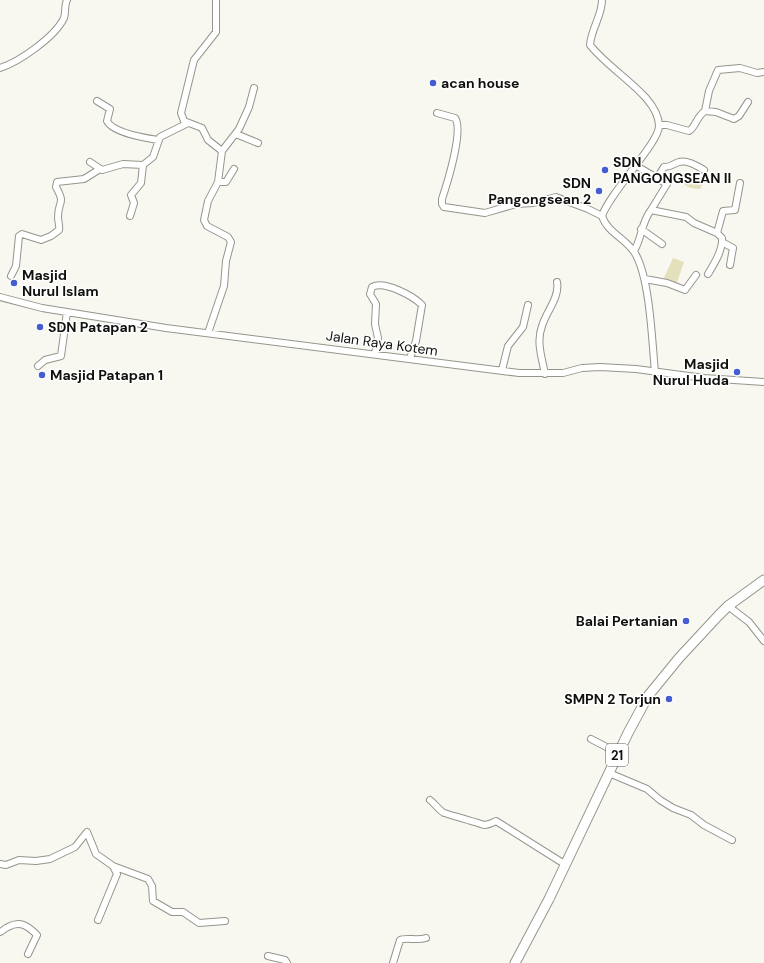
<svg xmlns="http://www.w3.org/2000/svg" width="764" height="963" font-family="'DM Sans',sans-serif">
	<rect width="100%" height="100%" fill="#f8f8f1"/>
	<path fill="#e4e0bc" d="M687,174L689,178L703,183L700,189C691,189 684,186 679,179Z
		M673,258L684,262L676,285L663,280Z"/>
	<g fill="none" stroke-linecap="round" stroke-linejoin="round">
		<defs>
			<path id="minor" d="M602,0C602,16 591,29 590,45C606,65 629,79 646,98C652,105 659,116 659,126C659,143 610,192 602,216C608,234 628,239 636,255C650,281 652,341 655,372
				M0,68C19,62 55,37 64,18C66,13 64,6 67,0
				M97,101L110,109L107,121C113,133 145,138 158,140
				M705,111L709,91L718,70L740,68L757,73L764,72
				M437,113L455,118C464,130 447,184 442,199V204L444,207L485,213L516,204L533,203L556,197L588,209L602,216
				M659,125H667L689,131C696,127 696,117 705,111L716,112L734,119L739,116L748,102
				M236,134L258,143
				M222,151L239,129L249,107L254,88
				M90,162L102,170L123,164L143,165L153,157L160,137L188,123
				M635,165L667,184L651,210
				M657,178L664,167C672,167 672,164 679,162C688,160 697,166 704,170
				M218,182H226L234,169
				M130,216L134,203L131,195L141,183L143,165
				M641,229L662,244
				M717,233L723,211L735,210L740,183
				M722,242L733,248L730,265
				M634,251C642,238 641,223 651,210L686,217L694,223L717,233L722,238C723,250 714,264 708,274
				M11,276L16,266L19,236L22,234L41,240L51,236L59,230C60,226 58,222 58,217C58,200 66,205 56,187L57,182L84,179L100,169
				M645,279L667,283L685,290L696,275
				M0,297L42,308L166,328L519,373H563L582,368L600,367L636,369L704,378L764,382
				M208,333L224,286L226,261L231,242L228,237L207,226L204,220L208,201L218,182L222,151L208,140L202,128L184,121L181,113L194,60L216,32V0
				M375,354L378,338L375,324L376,304L370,294L372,287C384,280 413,296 422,305L416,341L410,358
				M38,366L45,360L61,356L67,312
				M502,370L508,346L523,327L528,305
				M545,374C542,358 536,342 542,326C546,312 560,297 557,282
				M728,606L749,622L764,641
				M591,739L618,753
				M609,773L647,789L660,800L673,808L691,815L704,825L732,840
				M430,800C435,804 439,810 444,813C447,814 482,824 484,825C489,825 492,823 496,821L566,865
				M0,864L6,865L19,860L36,861L50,859L75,847L87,832L96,854L113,866L117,874L98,920
				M113,866L148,879L152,886L153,901L172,912H183L199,923L225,921
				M0,932C3,931 5,928 8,927C20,920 28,926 37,935L28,954
				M268,956L285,960L287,963
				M393,963L400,940C406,937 417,941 426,938"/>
			<path id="highway" d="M515,963L549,899L628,733L648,696L679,658L718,616L728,606L764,580"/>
		</defs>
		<use href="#minor" stroke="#95958e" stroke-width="8"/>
		<use href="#highway" stroke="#95958e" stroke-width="11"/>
		<use href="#minor" stroke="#fff" stroke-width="6"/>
		<use href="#highway" stroke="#fff" stroke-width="9"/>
	</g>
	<g fill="#455dd1" stroke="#fff" stroke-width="1.5">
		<circle cx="433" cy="83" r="4"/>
		<circle cx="605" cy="170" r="4"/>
		<circle cx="599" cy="191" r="4"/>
		<circle cx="14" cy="283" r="4"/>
		<circle cx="40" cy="327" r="4"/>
		<circle cx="737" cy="372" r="4"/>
		<circle cx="42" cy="375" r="4"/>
		<circle cx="686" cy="621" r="4"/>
		<circle cx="669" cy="699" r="4"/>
	</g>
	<g text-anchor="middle" stroke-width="3" stroke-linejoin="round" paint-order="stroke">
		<rect fill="#fff" stroke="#585856" stroke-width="1" x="606" y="744" width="22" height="22" rx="3"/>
		<g font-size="13" font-weight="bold" fill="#10100e">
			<text x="617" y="760">21</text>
		</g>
		<g font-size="14" font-weight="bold" fill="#10100e" stroke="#fff" text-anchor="start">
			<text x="441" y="88">acan house</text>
			<text x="613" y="167">SDN<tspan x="613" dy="16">PANGONGSEAN II</tspan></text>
			<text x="591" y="188" text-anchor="end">SDN<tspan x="591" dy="16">Pangongsean 2</tspan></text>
			<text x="22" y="280">Masjid<tspan x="22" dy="16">Nurul Islam</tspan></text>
			<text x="48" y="332">SDN Patapan 2</text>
			<text x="729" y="369" text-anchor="end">Masjid<tspan x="729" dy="16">Nurul Huda</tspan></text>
			<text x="50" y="380">Masjid Patapan 1</text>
			<text x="678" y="626" text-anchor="end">Balai Pertanian</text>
			<text x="661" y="704" text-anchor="end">SMPN 2 Torjun</text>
		</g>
		<g font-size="14" fill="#10100e" stroke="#fff">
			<text transform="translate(382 343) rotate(8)" y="5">Jalan Raya Kotem</text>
		</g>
	</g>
</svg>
